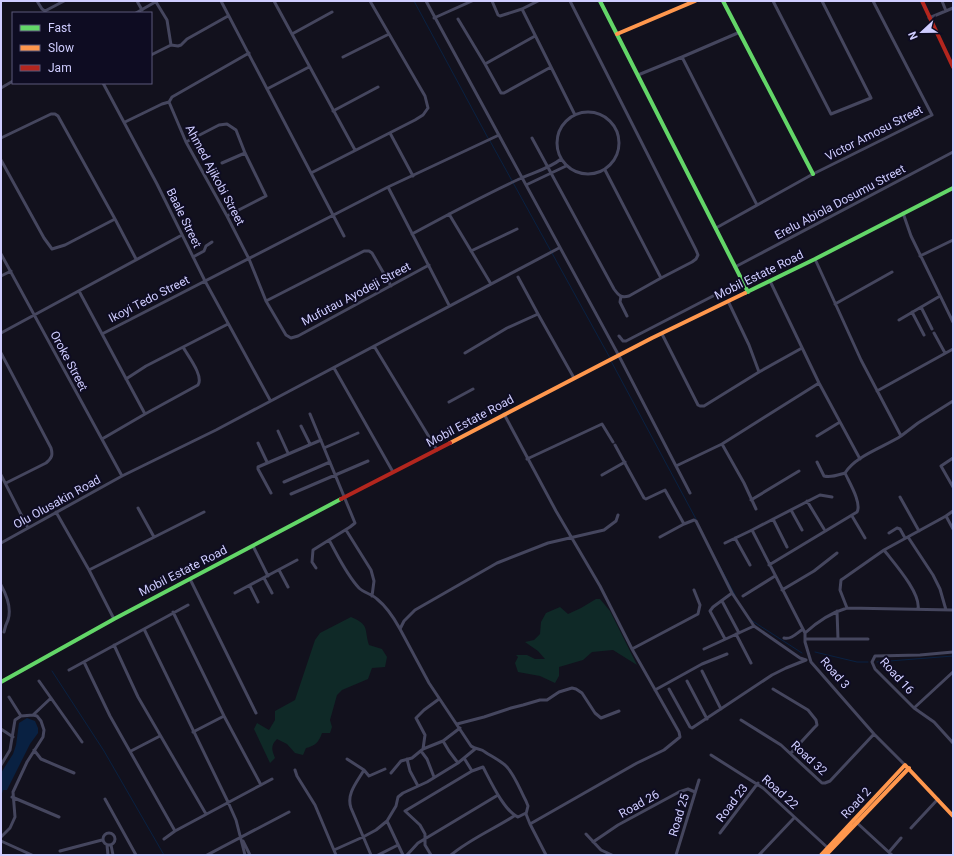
<svg xmlns="http://www.w3.org/2000/svg" width="954" height="856" font-family="Roboto,sans-serif">
	<rect width="100%" height="100%" fill="#12111d"/>
	<path fill="#0f2927" d="M596,599H600L610,611L637,665L613,650L592,652L583,660L559,667V676L555,683L540,676L518,672L515,663L518,657L516,655H527L535,659H545L538,651L525,642L534,640L540,634L541,622L546,613L560,607L568,614L581,608Z
		M351,617C370,625 364,629 369,645L382,649L387,657L385,667L372,668L368,679L342,690L337,695L330,720L332,727L330,733H322C319,742 315,746 306,748L303,755L295,753L287,744L277,739C270,746 272,750 275,758L270,763L254,729L257,723L269,730L275,720V711L295,700L315,640L320,633Z"/>
	<path fill="#092142" d="M27,718L35,721L38,728V733L30,744L7,790H3L1,797V773L13,754L16,745L19,723Z"/>
	<g fill="none" stroke-linecap="round" stroke-linejoin="round">
		<path stroke="#092142" stroke-width="1" d="M414,1L488,138
			M490,141L610,358
			M611,361L696,519
			M718,563L735,595
			M751,620L754,622L802,653
			M815,652L857,662H868
			M877,662L953,656
			M52,671L104,751L164,855"/>
		<path stroke="#45465e" stroke-width="3" d="M37,1L42,9L45,11L64,1
			M137,1L142,10
			M221,1L344,236
			M274,1L355,150
			M426,1L619,356L676,466L722,444L819,383
			M492,1L498,15L500,16L522,9L538,1
			M773,1L831,114L871,98L822,1
			M942,1L946,11
			M522,9L575,115
			M136,13L157,1
			M434,18L472,1
			M929,18L953,8
			M458,19L485,64
			M292,34L332,12
			M535,36L485,64L501,93H504L551,67
			M171,45L178,46L181,45L187,39L228,16
			M249,53L172,97L169,102L186,142L227,216L249,259L266,301L286,335L291,338L298,336L429,265
			M151,55L171,45L167,20L156,2
			M343,57L389,34
			M682,57L740,32
			M638,75L682,57L757,205
			M103,83L157,184L205,281L270,400
			M1,88L13,81
			M267,89L309,67
			M333,111L378,87
			M557 143a31 31 0 1 1 62 0a31 31 0 1 1-62 0Z
			M125,122L162,104L169,102
			M390,133L413,176
			M1,138L51,114H55L58,116L115,219L136,259
			M532,138L614,289C619,296 621,298 629,296L661,278L692,262L696,259L698,255L696,250L570,1
			M186,142L219,125L227,124L236,130L245,153L266,196L227,216
			M1,160L44,238L52,249L65,245L115,219
			M222,163L245,153
			M605,170L661,278
			M311,173L415,120L423,115L428,108L425,96L370,1
			M526,185L566,166
			M388,187L449,305
			M903,213L911,236L953,322
			M449,214L491,284
			M716,228L813,174L932,115L873,1
			M412,234C447,215 481,197 517,180C531,173 549,169 561,159
			M471,251L517,229
			M1,254L122,476
			M920,256L953,240
			M193,257L204,251L206,246L212,242
			M815,259L861,360L901,436L918,423L953,401
			M735,267L953,152
			M1,276L11,271
			M518,277L538,314
			M770,281L819,383L860,459
			M79,291L145,414L102,439
			M621,296L620,302L627,316
			M266,301L364,251H369L372,253L391,286
			M728,301L749,345L759,372
			M835,304L892,272
			M921,307L932,329
			M912,312L924,335
			M899,320L940,296
			M1,333L182,235
			M934,333L945,353
			M102,334L388,187L499,135
			M662,334L698,405L700,406H704L759,372L802,348
			M619,336L623,341H626L742,281
			M374,346L437,450
			M1,353L51,448C53,455 52,458 46,463L6,483
			M465,353L507,328L538,314L574,378
			M334,368L393,472
			M126,379L146,366L228,324
			M877,391L953,349
			M449,402L473,389
			M145,414L198,385C204,376 188,356 183,347
			M310,414L355,523L350,527L329,540C338,556 346,574 359,588C364,593 372,594 377,599C387,607 394,618 400,629
			M504,414L556,511L600,586L632,649L698,614L700,605L694,590
			M461,425L485,411
			M301,426L310,444
			M278,431L288,453
			M817,436L840,422
			M258,443L267,462
			M722,444L744,483L756,509
			M615,445L644,498L646,499L665,490L684,524L694,520L696,521L732,593
			M324,448L358,433
			M953,458L941,466L953,487
			M527,459L602,424L613,442
			M817,462L824,476C831,478 838,475 845,473
			M676,466L690,493
			M1,475L28,528
			M602,475L625,462
			M284,482L330,462
			M271,493L258,469V467L321,440
			M291,494L368,461
			M900,497L919,531
			M751,500L799,471
			M807,501L824,529
			M138,508L154,537
			M791,510L802,530
			M56,512L89,570L114,619
			M852,516L865,538
			M946,516L953,511
			M773,519L787,547
			M346,530L371,570L374,581L372,596
			M752,530L816,497L820,495L832,497
			M889,533L897,528L900,529L905,538
			M660,537L684,524
			M908,537L933,575L940,589L946,610
			M735,538L750,565
			M1,543L122,476L216,430L559,248
			M725,543L752,530L805,633
			M253,546L268,576
			M884,550C894,563 921,593 918,609
			M769,565L857,512C862,503 849,482 845,473C855,456 884,447 901,436
			M316,568L312,562L313,550L329,540
			M89,570L204,512
			M279,570L288,587
			M264,578L272,593
			M190,579L256,713
			M1,585C7,596 12,608 8,620C6,624 5,627 4,632
			M250,586L258,602
			M782,590L814,571L837,553
			M235,593L297,560
			M743,596L775,576
			M722,601L739,633
			M847,608L840,590L841,580L844,578L884,550L946,516L953,529
			M837,611L838,639
			M173,612L224,716L261,785
			M144,629L228,802L236,820L245,855
			M736,634L751,663
			M784,638C791,640 797,633 803,629
			M725,639L710,611L713,607L732,593L754,626L800,658L806,660
			M805,639H868
			M114,645L138,697L206,814
			M704,649L754,626
			M953,652L920,655L875,656L872,662L875,669L914,708L934,722L953,743
			M84,662L110,716L175,831
			M69,670L188,605
			M702,671L721,709
			M39,681L82,742
			M687,681L707,719
			M669,689L690,727L692,728L772,675L786,668L806,660
			M773,689L808,710L816,720L817,725L814,728L791,753
			M655,690L702,664L727,654
			M9,697L21,716
			M914,708L953,672
			M33,715L51,698
			M741,720L781,745L822,783H825L830,781L874,734
			M457,724L484,717L511,708L523,705L540,700H547L559,692L572,688L576,689L582,693L595,713L601,718L619,711
			M1,729L13,737
			M193,732L224,716
			M443,741L449,751L458,763
			M423,749L425,735L416,718L424,710L439,699
			M34,750L41,759L74,773
			M131,751L160,736
			M421,751L427,759L434,777
			M711,755L763,788L829,849
			M464,758L472,771L483,767C490,780 504,811 518,817L526,813
			M347,759L364,770
			M407,759L410,771L418,786
			M1,765L10,750L15,720L21,716L33,715L37,716L41,721L44,730L43,737L27,762L13,792L15,817L10,828L1,837
			M905,765L874,734L811,662L805,642V633C818,621 830,613 847,608L953,610
			M295,770L297,776L315,805L336,855
			M391,773L401,761L412,758L423,749L443,741L460,728
			M12,797L59,817
			M105,799L136,855
			M855,821L892,855
			M530,824L526,814L528,806L526,801C520,790 515,775 506,766C501,761 491,756 485,752C481,748 476,750 471,746L429,683L400,629L404,621L415,610L497,563L548,543L604,530L616,521L618,515
			M911,828L938,799
			M103 839a6 6 0 1 1 12 0a6 6 0 1 1-12 0Z
			M720,833L758,783
			M586,834L601,850L612,855
			M164,839L175,831L272,779
			M1,841L32,855
			M243,841L250,855
			M593,842L618,825L679,792L688,789L695,792
			M107,845L108,855
			M111,845L113,855
			M334,850L363,837L376,830L387,821
			M60,851L102,840
			M889,852L901,838
			M207,855L289,812
			M371,855L351,808C346,794 357,782 364,770L369,776L385,769
			M378,855L398,845
			M403,855L387,821L396,806L398,797L403,793L427,782L458,763L475,749
			M407,855L418,843L498,795
			M431,855L425,845V834L420,825L405,811L472,771
			M451,855C470,839 494,829 514,816
			M546,855L530,824L637,763L664,750L680,737L679,732L632,649
			M676,855L699,780
			M759,855L794,818"/>
		<path stroke="#63d668" stroke-width="4" d="M600,1L748,292
			M723,1L813,174
			M745,293L815,259L953,188
			M1,682L114,619L341,499"/>
		<path stroke="#ff974d" stroke-width="4" d="M617,34L695,1
			M450,443L652,338L745,293
			M821,855L905,765L953,816
			M826,855L909,768"/>
		<path stroke="#b3261e" stroke-width="4" d="M922,1L953,67
			M341,499L450,443"/>
	</g>
	<g text-anchor="middle" stroke-width="4" stroke-linejoin="round" paint-order="stroke">
		<g font-size="12" fill="#cfcdff" stroke="#0e0c22">
			<text transform="translate(874 133) rotate(-27)" y="4">Victor Amosu Street</text>
			<text transform="translate(215 175) rotate(62)" y="4">Ahmed Ajikobi Street</text>
			<text transform="translate(840 202) rotate(-28)" y="4">Erelu Abiola Dosumu Street</text>
			<text transform="translate(184 218) rotate(64)" y="4">Baale Street</text>
			<text transform="translate(759 275) rotate(-26)" y="4">Mobil Estate Road</text>
			<text transform="translate(356 294) rotate(-28)" y="4">Mufutau Ayodeji Street</text>
			<text transform="translate(149 299) rotate(-27)" y="4">Ikoyi Tedo Street</text>
			<text transform="translate(69 361) rotate(62)" y="4">Oroke Street</text>
			<text transform="translate(470 421) rotate(-28)" y="4">Mobil Estate Road</text>
			<text transform="translate(57 502) rotate(-29)" y="4">Olu Olusakin Road</text>
			<text transform="translate(183 571) rotate(-27)" y="4">Mobil Estate Road</text>
			<text transform="translate(835 673) rotate(49)" y="4">Road 3</text>
			<text transform="translate(897 676) rotate(48)" y="4">Road 16</text>
			<text transform="translate(809 758) rotate(43)" y="4">Road 32</text>
			<text transform="translate(780 792) rotate(42)" y="4">Road 22</text>
			<text transform="translate(732 803) rotate(-53)" y="4">Road 23</text>
			<text transform="translate(856 803) rotate(-47)" y="4">Road 2</text>
			<text transform="translate(639 804) rotate(-29)" y="4">Road 26</text>
			<text transform="translate(679 815) rotate(-73)" y="4">Road 25</text>
		</g>
	</g>
	<rect width="954" height="856" fill="none" stroke="#cfcdff" stroke-width="4"/>
	<rect x="12" y="12" width="140" height="72" fill="#0e0c22" stroke="#5b597a"/>
	<rect x="20" y="25" width="20" height="6" fill="#63d668" stroke="#5b597a"/>
	<text x="48" y="32" font-size="12" fill="#cfcdff">Fast</text>
	<rect x="20" y="45" width="20" height="6" fill="#ff974d" stroke="#5b597a"/>
	<text x="48" y="52" font-size="12" fill="#cfcdff">Slow</text>
	<rect x="20" y="65" width="20" height="6" fill="#b3261e" stroke="#5b597a"/>
	<text x="48" y="72" font-size="12" fill="#cfcdff">Jam</text>
	<g transform="translate(922 32) rotate(248)" stroke="#0e0c22" stroke-width="3" paint-order="stroke">
	<path d="M0-3L7 15L0 10L-7 15Z" fill="#cfcdff"/>
	<text y="-6" font-size="11" font-weight="bold" text-anchor="middle" fill="#cfcdff">N</text>
	</g>
</svg>
